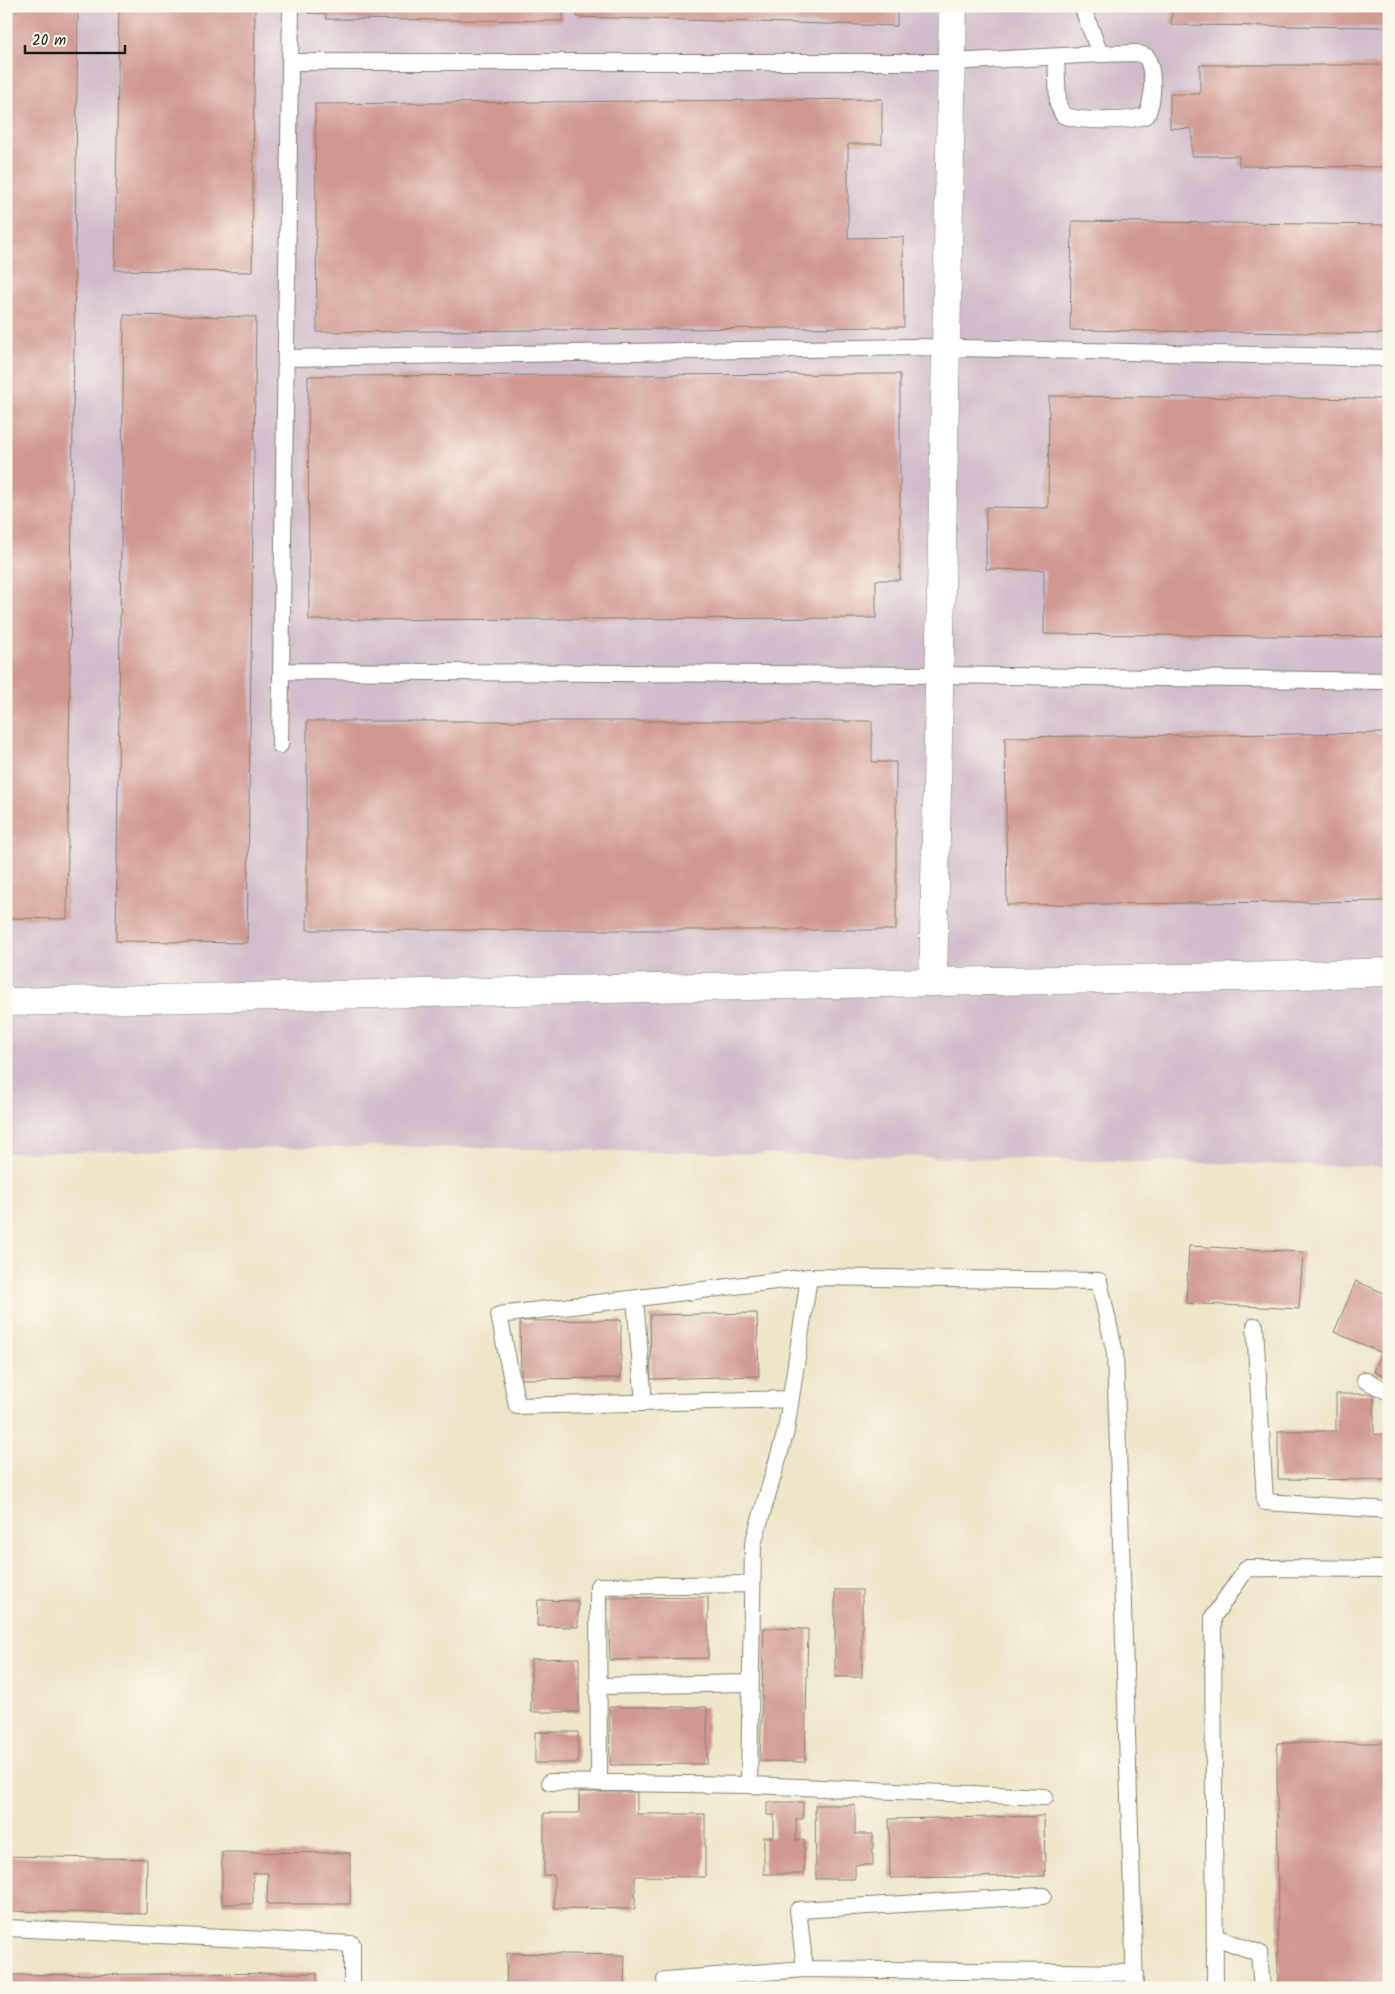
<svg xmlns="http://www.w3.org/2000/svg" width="1395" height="1994" font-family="Kalam,sans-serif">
	<rect width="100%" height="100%" fill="#fbf7ec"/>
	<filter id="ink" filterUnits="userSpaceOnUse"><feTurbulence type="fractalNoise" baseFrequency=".02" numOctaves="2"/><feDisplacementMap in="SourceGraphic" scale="10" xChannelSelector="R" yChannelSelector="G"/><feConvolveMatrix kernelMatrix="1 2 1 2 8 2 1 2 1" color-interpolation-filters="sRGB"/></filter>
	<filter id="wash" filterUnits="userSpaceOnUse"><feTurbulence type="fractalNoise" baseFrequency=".0096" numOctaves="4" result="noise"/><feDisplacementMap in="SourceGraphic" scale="20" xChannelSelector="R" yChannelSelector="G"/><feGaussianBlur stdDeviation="1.12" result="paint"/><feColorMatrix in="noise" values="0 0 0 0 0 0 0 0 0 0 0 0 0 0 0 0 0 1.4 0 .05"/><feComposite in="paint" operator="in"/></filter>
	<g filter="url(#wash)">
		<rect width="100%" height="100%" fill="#eee6c9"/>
		<path fill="#d1bdcc" d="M6,6H1389V1167L389,1146L6,1153Z"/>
		<g id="blocks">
			<path fill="#d09891" d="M6,6L78,7L67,919L6,918Z
				M119,6H255L252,272L115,270Z
				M308,6H563V21L326,19V14L308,13Z
				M577,6H897V26L577,17Z
				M1168,6H1389V27L1171,25L1172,8H1168Z
				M1200,65H1389V167L1239,166V156H1192V129L1170,128V94H1200Z
				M882,99V144H848V238L903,237L904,327L317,332L315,104Z
				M1072,221L1389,225V334L1070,330Z
				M124,315L256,317L247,943L116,941Z
				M900,374V580H876V618L309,620L308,376Z
				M1049,396L1389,399V637L1044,634V570L986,569V507L1048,508Z
				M307,721H872V762H896V930H307Z
				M1389,733V901L1007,905L1005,737Z
				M1189,1246L1303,1252L1299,1309L1186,1303Z
				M1356,1281L1389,1295V1378L1374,1372L1382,1353L1334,1332Z
				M757,1313L759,1376L651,1379L650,1315Z
				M621,1320V1378L521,1379L520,1321Z
				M1336,1394H1374V1434H1389V1480L1278,1479V1431H1336Z
				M835,1590H862V1677H835Z
				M708,1597V1658L610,1660L608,1598Z
				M538,1600L578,1601V1627L537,1626Z
				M764,1628L808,1629L805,1762L760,1761Z
				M579,1658V1712H531V1659Z
				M609,1707H707V1764L610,1765Z
				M535,1732H578V1763H535Z
				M1277,1743H1389V1988H1278Z
				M579,1792H637V1814H705V1877L635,1876V1909L554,1908V1875H544V1813H579Z
				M767,1802H803V1819H796V1840H804V1874H764V1837H774V1815H767Z
				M815,1805H855V1834H873V1865H855V1879H816Z
				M1044,1816L1045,1876L890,1878L889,1819Z
				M222,1852L350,1853V1904H267L268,1873H253V1904H222Z
				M6,1856L147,1859L146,1914L6,1911Z
				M507,1953L625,1955L624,1988H506Z
				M317,1973V1988H6V1975Z"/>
		</g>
	</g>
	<g filter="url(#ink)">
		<use href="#blocks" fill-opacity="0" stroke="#858172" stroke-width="1"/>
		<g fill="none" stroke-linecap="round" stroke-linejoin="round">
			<defs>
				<path id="service" d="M1056,57L1058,104L1063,115C1080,122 1130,122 1147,115C1154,98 1154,74 1147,57L1137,53L1100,54L1082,6
					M290,62H952L1100,54
					M286,358L917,347L1389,358
					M281,671L939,675L1389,681
					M280,745L291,6
					M635,1299L644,1403
					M1255,1326L1265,1502L1389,1510
					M1365,1380L1389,1392
					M791,1399L517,1406L499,1315L809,1277
					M600,1686L751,1683
					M550,1782L749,1785L1045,1797
					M599,1783L598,1586L752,1584
					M749,1785L753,1544L786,1431L809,1277L1099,1281L1115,1353L1135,1988
					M6,1928L352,1944V1988
					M1215,1937L1259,1953L1262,1988
					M805,1969L798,1910L1043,1896
					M665,1980L805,1969L1135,1973
					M1215,1988L1213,1617L1247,1568L1389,1569"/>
				<path id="minor" d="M933,982L953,6
					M6,1002L933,982L1244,977L1389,972"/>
			</defs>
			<use href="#service" stroke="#858172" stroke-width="18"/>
			<use href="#minor" stroke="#858172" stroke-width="29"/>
			<use href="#service" stroke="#fff" stroke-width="16"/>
			<use href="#minor" stroke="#fff" stroke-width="28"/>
		</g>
	</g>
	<rect width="1395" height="1994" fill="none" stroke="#fbf7ec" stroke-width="25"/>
	<path d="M25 45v8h100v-8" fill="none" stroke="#1c1c1c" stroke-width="2.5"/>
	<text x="32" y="45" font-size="15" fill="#1c1c1c" stroke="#fbf7ec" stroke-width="4" paint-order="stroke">20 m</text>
</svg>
